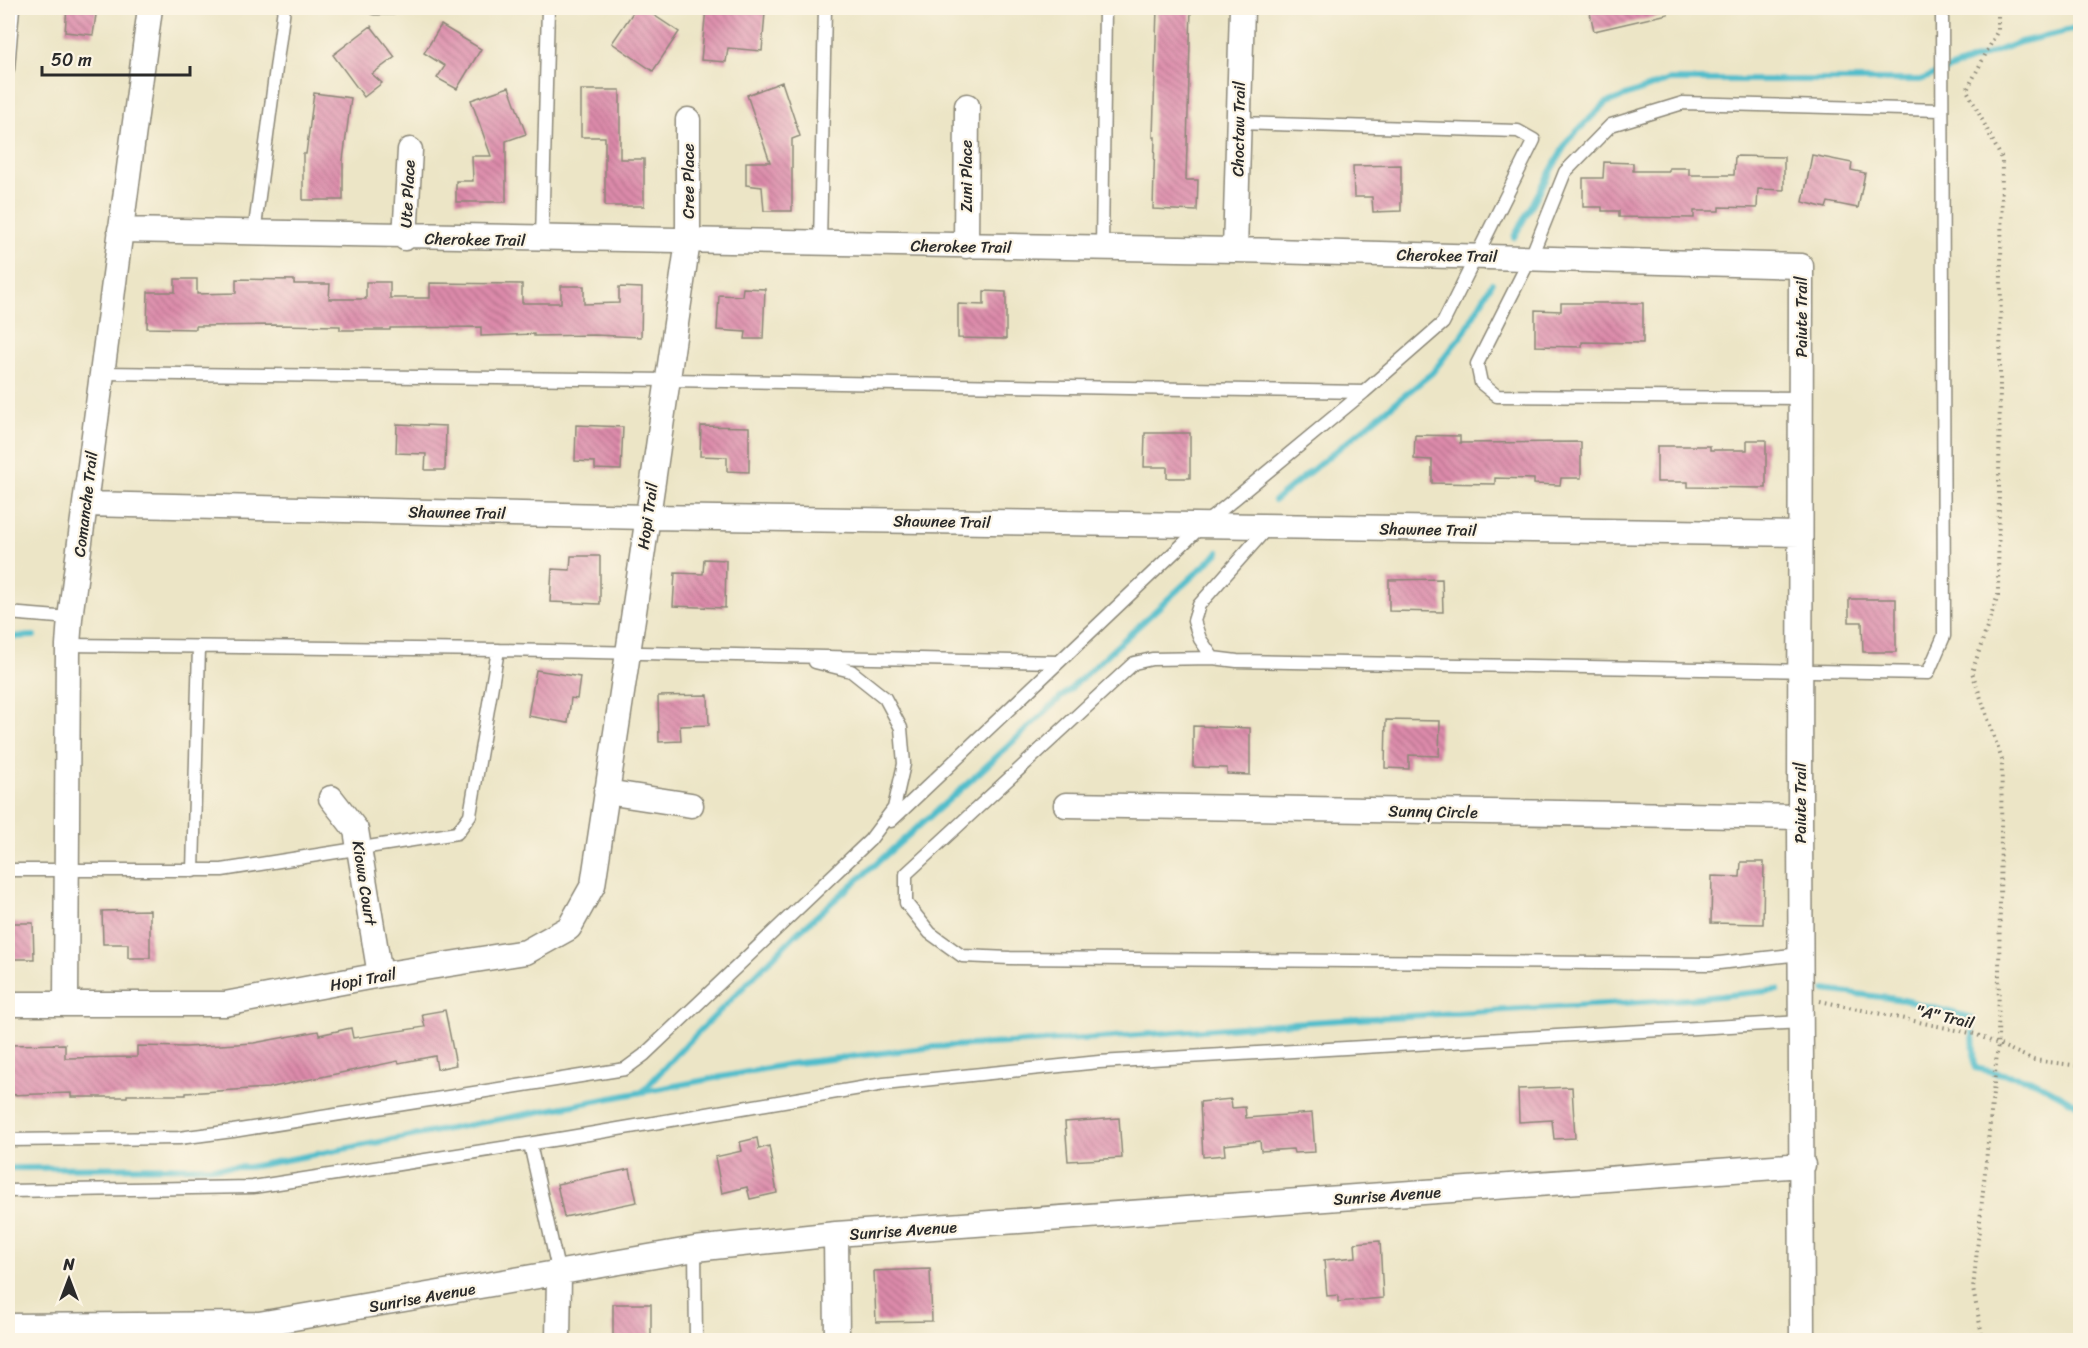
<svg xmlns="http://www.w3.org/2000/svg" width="2088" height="1348" font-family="Sriracha,sans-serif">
	<defs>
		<pattern id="building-back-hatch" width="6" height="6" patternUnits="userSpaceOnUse" patternTransform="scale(1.5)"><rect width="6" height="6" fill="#dc8aaa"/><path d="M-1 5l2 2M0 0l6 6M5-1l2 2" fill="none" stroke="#b3718b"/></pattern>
	</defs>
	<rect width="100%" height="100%" fill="#fcf5e5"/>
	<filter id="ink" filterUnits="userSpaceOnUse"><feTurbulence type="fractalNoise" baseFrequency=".0167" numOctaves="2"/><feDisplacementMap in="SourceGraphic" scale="12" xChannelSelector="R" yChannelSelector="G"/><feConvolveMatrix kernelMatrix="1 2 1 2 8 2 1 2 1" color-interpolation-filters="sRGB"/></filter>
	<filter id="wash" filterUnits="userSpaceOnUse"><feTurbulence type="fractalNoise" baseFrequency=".008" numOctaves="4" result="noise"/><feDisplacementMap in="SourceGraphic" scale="24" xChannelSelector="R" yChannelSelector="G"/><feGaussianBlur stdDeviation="1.35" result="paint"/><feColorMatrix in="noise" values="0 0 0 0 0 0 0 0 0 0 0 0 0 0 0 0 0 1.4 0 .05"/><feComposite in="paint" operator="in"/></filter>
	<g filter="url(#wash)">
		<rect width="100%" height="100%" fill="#ece5c6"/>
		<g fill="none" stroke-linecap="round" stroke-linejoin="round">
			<path stroke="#51bdcb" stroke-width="6" d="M1514,237L1568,140L1606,103L1669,80H1920L2020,42L2080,28
				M1275,500L1432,373L1465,331L1492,283
				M8,637L34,636
				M1825,990L1904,1000L1972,1018L1975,1068L2032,1080L2080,1106
				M644,1090L676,1055L796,934L968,783L1219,552
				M8,1168L249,1167L789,1064L933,1047L1100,1038L1292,1023L1689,999L1778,990"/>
		</g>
		<g id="blocks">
			<path fill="url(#building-back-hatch)" d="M67,8H97L93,35L65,32Z
				M636,8H643L679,32L653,71L612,43Z
				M706,8L765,12L762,51L728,48L726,62L701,60Z
				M1157,8H1191L1186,180H1198L1197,211L1153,209L1155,137H1153Z
				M1589,8H1667L1668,14L1594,31Z
				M441,25L481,49L457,89L437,78L445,66L424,53Z
				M371,26L395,57L372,74L382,83L364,97L333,55Z
				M782,82L800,136L792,139V211H764L762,187L746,185V162H770L747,95Z
				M509,87L526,134L506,141V202H456V181H473L472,156H491L471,100Z
				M581,90H620V159H644V206H605V137H581Z
				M314,93L351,98L343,160V200H303V154H306Z
				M1812,155L1852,163L1851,170L1865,173L1858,208L1828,202L1826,208L1803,202Z
				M1735,156L1784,157V190L1758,189L1757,208L1719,207V211H1694V218L1619,217V211H1602V207H1583V178H1603L1604,162L1633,163V171H1669V168H1689V175H1734Z
				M1401,165V211L1373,212L1372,197H1354L1353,166Z
				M175,279H197V294L236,293V279L294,280V284H330L329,299H366V282H390V298H430V283L522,284V303H561V286H584V304L619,303V287L642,288L641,337L594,335L534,336V334L481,336V327L390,328V330H340V326L274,325L196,326V329L147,328L148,292H175Z
				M743,288L765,289L763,339H745L746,332L717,330L719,295L742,296Z
				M984,291L1006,292V339L958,338V304L984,305Z
				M1561,303H1643V343L1582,342V347L1535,346V310L1561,311Z
				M397,424L446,426L445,470H425L426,454L396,453Z
				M576,425L623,427L621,470L595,469V462L575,461Z
				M701,426L749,427V472L727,471V457L700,456Z
				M1145,433H1190V478H1167V467H1144Z
				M1415,435L1460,436V443L1581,442V478H1561L1560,485L1534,484V479L1495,478V484L1432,483V460L1414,459Z
				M1747,440H1766V488L1688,487V482H1657V446H1710V450H1747Z
				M571,556H600V604L550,602L552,569L570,570Z
				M704,559L726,560L725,608L673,606L675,573L703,574Z
				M1442,579L1443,612L1389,611V580Z
				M1849,599H1896V652H1863L1862,622H1849Z
				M536,670L580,677L577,699L571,698L568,723L528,716Z
				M708,695L709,725L680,726L681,741L659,742L658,696Z
				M1386,720L1440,721L1439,756L1409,755V769L1385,768Z
				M1193,726L1250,728V775L1227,774V768L1193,767Z
				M1741,862H1764L1763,924L1711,923L1712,876L1740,877Z
				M150,910V958H128V944H103L102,911Z
				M8,923H33L34,959H8Z
				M445,1010L456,1065L437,1069L435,1056L399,1063L398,1061L268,1088L186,1093V1095H127V1097H71V1093L8,1095V1045L65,1044V1058L137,1057V1046L186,1047L254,1043L318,1031L319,1035L351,1028L353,1038L425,1027L422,1014Z
				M1572,1087L1575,1138L1554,1139L1552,1120L1519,1122L1518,1089Z
				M1231,1099L1232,1108L1245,1107L1246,1118L1312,1113L1315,1152L1294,1153L1293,1149L1261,1151L1260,1141L1224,1145L1225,1155L1203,1157L1200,1102Z
				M1119,1118L1122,1158L1068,1161L1065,1122Z
				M757,1138L759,1149L769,1146L777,1193L750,1199L747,1187L722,1193L715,1157L742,1151L740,1142Z
				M630,1169L637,1202L564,1217L557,1184Z
				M1380,1241L1383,1298L1338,1302V1295L1327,1296L1324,1260L1356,1257L1355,1243Z
				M930,1269L932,1321L876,1322L874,1271Z
				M613,1304H651V1341H613Z"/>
		</g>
	</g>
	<g filter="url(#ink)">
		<use href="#blocks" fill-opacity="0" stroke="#8c8878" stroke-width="1.5"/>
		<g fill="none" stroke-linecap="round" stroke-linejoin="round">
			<defs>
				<path id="lane" d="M374,8H393
					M8,69L13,8
					M254,234L284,8
					M542,239L548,8
					M820,243L825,8
					M1102,248L1105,8
					M102,373L668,380L1364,392
					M1801,398L1497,396L1481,383L1477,364L1531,257L1565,172L1611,125L1683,103L1941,110
					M1268,527L1199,605L1194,621L1200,639L1213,658L1237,661L1928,673L1944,636L1942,8
					M8,613L70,618
					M68,645L498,650L1059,662L1203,525L1364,392L1443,323L1534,140L1518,131L1238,123
					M1213,658L1152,659L1134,663L906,874V903L930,933L962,956L1010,958L1710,964L1801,954
					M891,821L1059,662
					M8,870H222L457,833L470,815L498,650
					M193,871L199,647
					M8,1140L179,1138L233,1131L625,1069L644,1055L870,840L894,808L904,764L901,728L885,698L851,671L815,662
					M530,1144L559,1274
					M8,1191L253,1187L565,1138L884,1084L1099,1062L1801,1022
					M695,1249L696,1340"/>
				<path id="street" d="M120,230C492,240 864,243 1235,250C1424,254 1613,260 1801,266L1800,817L1802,1340
					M405,238L410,150
					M966,246L967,106
					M1235,250L1242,8
					M85,504L647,517L1800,534
					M606,792L691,805
					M331,798L356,830L380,975
					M1066,805L1800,817
					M66,1003L68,645L70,618L150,8
					M8,1004H225L380,975L526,952L569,928L593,885L628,653L688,241V120
					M836,1234L837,1340
					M8,1326L259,1324L695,1249L836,1234L1803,1165
					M558,1340L559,1274"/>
			</defs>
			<use href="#lane" stroke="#8c8878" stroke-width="15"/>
			<use href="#street" stroke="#8c8878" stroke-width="27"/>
			<path stroke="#8c8878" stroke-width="4" stroke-dasharray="1.5 4.5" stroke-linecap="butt" d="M1820,1001L1975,1034L2034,1060L2080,1066
				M1983,1340L1973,1289L1998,1044L2002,760L1972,672L1998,595L2002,159L1967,90L1998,30V8"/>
			<use href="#lane" stroke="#fff" stroke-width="12"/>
			<use href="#street" stroke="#fff" stroke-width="24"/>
		</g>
	</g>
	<g text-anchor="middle" stroke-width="4.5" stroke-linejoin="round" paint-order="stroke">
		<g font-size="16" fill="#2b2b2b" stroke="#fcf5e5">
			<text transform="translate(1238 129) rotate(-89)" y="6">Choctaw Trail</text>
			<text transform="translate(966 176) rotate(-90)" y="6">Zuni Place</text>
			<text transform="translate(688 181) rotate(-90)" y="6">Cree Place</text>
			<text transform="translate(407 194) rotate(-87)" y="6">Ute Place</text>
			<text transform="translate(475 239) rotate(1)" y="6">Cherokee Trail</text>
			<text transform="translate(961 246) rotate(1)" y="6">Cherokee Trail</text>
			<text transform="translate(1447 255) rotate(1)" y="6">Cherokee Trail</text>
			<text transform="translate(1801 317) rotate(-90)" y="6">Paiute Trail</text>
			<text transform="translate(85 504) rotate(-83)" y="6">Comanche Trail</text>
			<text transform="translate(457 512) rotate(1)" y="6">Shawnee Trail</text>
			<text transform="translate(647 516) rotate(-82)" y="6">Hopi Trail</text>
			<text transform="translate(942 521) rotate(1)" y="6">Shawnee Trail</text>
			<text transform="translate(1428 529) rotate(1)" y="6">Shawnee Trail</text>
			<text transform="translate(1800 803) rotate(-90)" y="6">Paiute Trail</text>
			<text transform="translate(1433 811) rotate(1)" y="6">Sunny Circle</text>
			<text transform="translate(365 883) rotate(81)" y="6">Kiowa Court</text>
			<text transform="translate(363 979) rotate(-10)" y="6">Hopi Trail</text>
			<text transform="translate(1945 1016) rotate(13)" y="6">"A" Trail</text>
			<text transform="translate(1387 1195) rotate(-4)" y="6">Sunrise Avenue</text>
			<text transform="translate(903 1230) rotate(-4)" y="6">Sunrise Avenue</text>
			<text transform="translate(422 1297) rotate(-10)" y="6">Sunrise Avenue</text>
		</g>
	</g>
	<rect width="2088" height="1348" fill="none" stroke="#fcf5e5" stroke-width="30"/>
	<g transform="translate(69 1279)" stroke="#fcf5e5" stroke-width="4.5" paint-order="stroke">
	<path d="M0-4.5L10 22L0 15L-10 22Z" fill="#2b2b2b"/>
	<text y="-9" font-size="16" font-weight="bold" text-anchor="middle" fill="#2b2b2b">N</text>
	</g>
	<path d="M42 66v9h148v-9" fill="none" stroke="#2b2b2b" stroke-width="3"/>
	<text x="51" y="66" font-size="18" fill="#2b2b2b" stroke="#fcf5e5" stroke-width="4.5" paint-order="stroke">50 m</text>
</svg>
